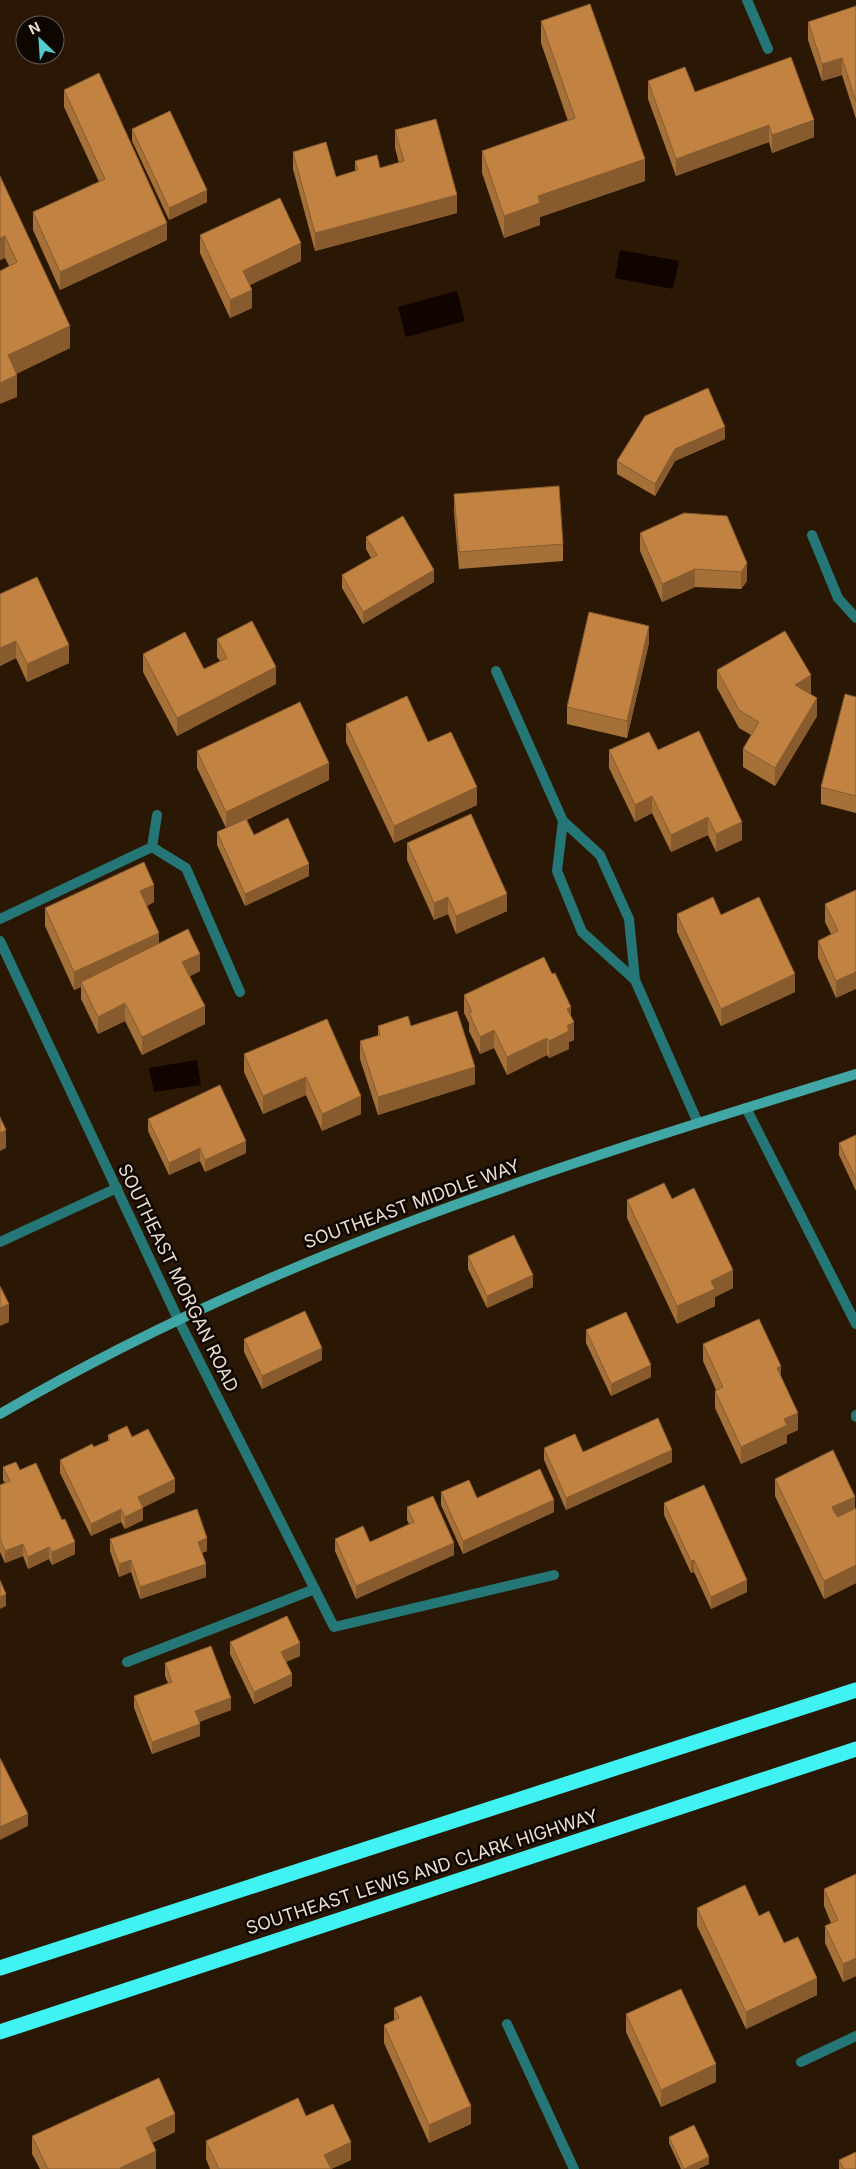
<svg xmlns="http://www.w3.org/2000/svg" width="856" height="2169" font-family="Inter,sans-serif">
	<rect width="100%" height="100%" fill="#2b1804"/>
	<path fill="#110300" d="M620,250L679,261L673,289L615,278Z
		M457,291L465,321L406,337L398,307Z
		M197,1060L201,1085L154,1092L149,1068Z"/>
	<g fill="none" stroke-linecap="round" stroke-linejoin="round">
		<path stroke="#247776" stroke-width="10" d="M747,0L768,49
			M152,847L186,868L240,992
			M0,919L152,847L157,815
			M0,1242L117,1188
			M856,1415V1417
			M127,1662L315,1589
			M801,2062L856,2036"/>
		<path stroke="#247776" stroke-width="10" d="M812,535L838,598L856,618
			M496,671L563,821L600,855L629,919L635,980L698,1123
			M563,821L557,871L582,932L635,980
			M0,941L178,1319L334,1627L554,1575
			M746,1108L856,1324
			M507,2024L574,2169"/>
		<path stroke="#40a7a6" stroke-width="10" d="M0,1414C269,1256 559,1165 856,1074"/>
		<path stroke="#40f2f1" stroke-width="15" d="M0,1968L856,1690
			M0,2032L856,1749"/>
	</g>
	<path fill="#a67039" d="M856,6V119L842,75L822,81L808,40V22Z
		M541,21L645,181L540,217V225L504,238L482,173V151L568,121L541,43Z
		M648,81L695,92L814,137L772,153L769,142L676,176L648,99Z
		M64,90L167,240L60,290L33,230V212L99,182L64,107Z
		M132,129L207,202L169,220L132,141Z
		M395,130L457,213L315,251L293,169V152L336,177L355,171V161L380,168L399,163L395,148Z
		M0,176L70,348L16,374L17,397L9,266L5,258L0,260Z
		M200,235L301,261L250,285L252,308L230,318L200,253Z
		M725,439L675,461L655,496L617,474V461Z
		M454,494L563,544V561L459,569L454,512Z
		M640,533L747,563V581L741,589L695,587L662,602L640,551Z
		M366,537L434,582L363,624L342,588V575L371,558L366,549Z
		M0,594L69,663L27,682L16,658L0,666Z
		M217,639L276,684L177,736L143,672V654L204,669L220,661L217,657Z
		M649,643L627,738L567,724V707Z
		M717,670L811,693L810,694L817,716L775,786L743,767V749L751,735L739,728L717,688Z
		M856,697V813L821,804V787Z
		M346,724L428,742L477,805L394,843L346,742Z
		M609,750H658L742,840L716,852L708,835L671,852L652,813L635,822L609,768Z
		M197,751L329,780L247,820L254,835L309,876L245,906L217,845V832L226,828L197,768Z
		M407,843L507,911L456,934L448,914L434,920L407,860Z
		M856,890L836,998L818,958V941L831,934L825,922V904Z
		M154,902L147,906L159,943L200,971L190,976L205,1024L142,1055L125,1021L98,1034L81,999V987L74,990L45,926V908Z
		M677,914L721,915L795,992L721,1026L677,932Z
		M464,995L571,1016L574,1040L569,1042V1049L549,1058L547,1055L507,1075L494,1048L480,1054L469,1031V1023L464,1013Z
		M327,1019L361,1114L322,1131L306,1095L263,1114L244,1072V1054Z
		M378,1026H411L475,1084L378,1115L360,1059V1041L378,1036Z
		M148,1119L246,1153L205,1172L200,1161L169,1175L148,1131Z
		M856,1135V1191L839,1155V1143Z
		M672,1199L733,1288L715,1297V1306L677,1324L627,1218V1200Z
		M468,1256L533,1287L487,1308L468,1269Z
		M586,1330L651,1377L611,1396L586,1343Z
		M244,1339L322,1360L262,1389L244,1352Z
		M703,1344L781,1376L798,1430L787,1435V1443L741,1464L715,1408V1391L716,1390L703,1361Z
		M108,1435L132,1437L175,1492L143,1507V1520L125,1529L121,1522L91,1536L60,1473V1460L94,1447L108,1441Z
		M544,1448L583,1452L672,1462L566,1510L544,1460Z
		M3,1467L20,1470L75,1554L52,1565L49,1559L28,1569L23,1556L5,1563L0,1552V1485L5,1483L3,1480Z
		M775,1479L855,1509L856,1508V1583L824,1599L775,1496Z
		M441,1492L554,1512L463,1554L441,1505Z
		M664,1503L747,1592L711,1609L694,1572L691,1573L664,1515Z
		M407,1507L454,1555L356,1599L335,1551V1539L370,1542L409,1524L407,1520Z
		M110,1539L207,1551L202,1553L206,1577L140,1599L131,1572L119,1577L110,1551Z
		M230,1642L300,1656L286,1662L292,1686L254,1704L230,1654Z
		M165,1663L231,1710L199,1722L200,1736L152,1754L134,1708V1696L168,1683L165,1676Z
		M856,1874V1976L843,1982L825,1943V1926L831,1923L824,1906V1889Z
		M697,1908L759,1916L784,1943L817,1995L746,2029L697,1926Z
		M394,2008L471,2124L429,2143L384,2043V2025L394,2020Z
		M626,2014L716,2082L661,2107L626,2032Z
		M306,2116L351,2160L331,2169H210L206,2159V2141Z
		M175,2132L152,2143L156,2169H40L32,2154V2136Z
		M669,2137L709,2164L698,2169H681L669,2143Z
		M839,2160L856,2169H839Z"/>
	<path fill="#875b2e" d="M842,58V75L822,81V64Z
		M814,120V137L772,153V135Z
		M769,125V142L676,176V159Z
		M645,159V181L540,217V225L504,238V216L538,196Z
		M207,190V202L169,220V208Z
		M457,195V213L315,251V233Z
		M167,223V240L60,290V272Z
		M5,236V258L0,260V238Z
		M301,243V261L243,288V271Z
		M252,290V308L230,318V300Z
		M70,326V348L8,377V355Z
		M17,375V397L0,404V383Z
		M725,427V439L675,461L655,496V484L675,449Z
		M747,563V581L741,589V572Z
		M695,569V587L662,602V584Z
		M434,570V582L363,624V612Z
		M649,626V643L627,738V721Z
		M16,641V658L0,666V648Z
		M69,645V663L27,682V664Z
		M276,667V684L177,736V718Z
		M811,675V693L795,702V685Z
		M817,698V716L775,786V768Z
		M329,763V780L226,829V812Z
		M477,787V805L394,843V826Z
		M652,796V813L635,822V805Z
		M708,817V835L671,852V835Z
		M742,822V840L716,852V834Z
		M309,864V876L245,906V894Z
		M154,885V902L140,909V891Z
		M507,894V911L456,934V916Z
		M448,897V914L434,920V903Z
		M159,933V951L81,982V987L74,990V972Z
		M200,954V971L182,980V962Z
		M856,972V989L836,998V981Z
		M795,974V992L721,1026V1009Z
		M125,1003V1021L98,1034V1017Z
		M205,1006V1024L142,1055V1037Z
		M571,1007V1024L574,1022V1040L569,1042V1049L549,1058V1041L567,1009Z
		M494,1030V1048L480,1054V1037Z
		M547,1038V1055L507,1075V1057Z
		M475,1067V1084L378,1115V1097Z
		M306,1077V1095L263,1114V1096Z
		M361,1096V1114L322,1131V1114Z
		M6,1130V1148L0,1151V1133Z
		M246,1141V1153L205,1172V1160Z
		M200,1148V1161L169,1175V1163Z
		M733,1270V1288L715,1297V1306L677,1324V1306L711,1281Z
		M533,1275V1287L487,1308V1296Z
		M9,1304V1322L0,1326V1308Z
		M322,1348V1360L262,1389V1376Z
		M651,1365V1377L611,1396V1384Z
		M781,1366V1384L777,1368Z
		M798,1413V1430L787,1435V1443L741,1464V1447L784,1419Z
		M672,1450V1462L566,1510V1498Z
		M175,1479V1492L138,1510V1497Z
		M855,1497V1514L832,1525V1507Z
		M554,1500V1512L463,1554V1541Z
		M143,1508V1520L125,1529V1517Z
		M121,1509V1522L91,1536V1524Z
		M207,1538V1551L198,1554V1542Z
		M75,1542V1554L52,1565V1552Z
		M454,1543V1555L356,1599V1586Z
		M23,1544V1556L5,1563V1551Z
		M49,1547V1559L28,1569V1557Z
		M131,1560V1572L119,1577V1564Z
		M694,1560V1572L691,1573V1561Z
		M206,1564V1577L140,1599V1587Z
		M856,1565V1583L824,1599V1581Z
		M747,1580V1592L711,1609V1597Z
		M6,1594V1606L0,1609V1597Z
		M300,1643V1656L281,1664V1652Z
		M292,1674V1686L254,1704V1692Z
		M231,1698V1710L195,1723V1711Z
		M200,1724V1736L152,1754V1742Z
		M28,1814V1826L0,1840V1827Z
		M856,1958V1976L843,1982V1964Z
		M817,1978V1995L746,2029V2012Z
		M716,2064V2082L661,2107V2090Z
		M471,2106V2124L429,2143V2125Z
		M175,2114V2132L146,2146V2128Z
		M351,2142V2160L331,2169H324V2155Z
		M156,2151V2169H120V2168Z
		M709,2157V2164L698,2169H684Z"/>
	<path fill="#c18242" stroke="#875b2e" d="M590,4L645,159L538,196L540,203L504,216L482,151L575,118L541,21Z
		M856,6V102L842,58L822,64L808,22Z
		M791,57L814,120L772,135L769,125L676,159L648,81L685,67L695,92Z
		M99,73L167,223L60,272L33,212L105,179L64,90Z
		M170,111L207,190L169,208L132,129Z
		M436,119L457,195L315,233L293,152L326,142L336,177L358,170L355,161L377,155L380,168L404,161L395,130Z
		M0,176L70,326L8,355L17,375L0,383V271L17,262L5,236L0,238Z
		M280,198L301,243L243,271L252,290L230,300L200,235Z
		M708,388L725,427L675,449L655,484L617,461L645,416Z
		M559,486L563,544L459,552L454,494Z
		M684,513L727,516L747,563L741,572L695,569L662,584L640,533Z
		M403,516L434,570L363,612L342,575L377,555L366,537Z
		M37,577L69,645L27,664L16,641L0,648V594Z
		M589,612L649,626L627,721L567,707Z
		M252,621L276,667L177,718L143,654L185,632L204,669L227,658L217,639Z
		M785,631L811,675L795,685L817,698L775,768L743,749L759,722L739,710L717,670Z
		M845,694L856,697V796L821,787Z
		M407,696L428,742L451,732L477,787L394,826L346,724Z
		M300,702L329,763L226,812L197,751Z
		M699,731L742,822L716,834L708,817L671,835L652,796L635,805L609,750L649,732L658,750Z
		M471,814L507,894L456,916L448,897L434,903L407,843Z
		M288,818L309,864L245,894L217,832L246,819L254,835Z
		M144,862L154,885L140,891L159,933L74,972L45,908Z
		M856,890V972L836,981L818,941L838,931L825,904Z
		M713,897L721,915L759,897L795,974L721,1009L677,914Z
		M188,929L200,954L182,962L205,1006L142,1037L125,1003L98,1017L81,982Z
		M544,957L552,974L555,973L571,1007L567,1009L574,1022L567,1026L569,1031L549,1041L547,1038L507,1057L494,1030L480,1037L469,1013L472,1012L464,995Z
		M457,1011L475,1067L378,1097L360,1041L380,1035L378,1026L408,1016L411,1026Z
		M327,1019L361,1096L322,1114L306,1077L263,1096L244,1054Z
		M220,1085L246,1141L205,1160L200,1148L169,1163L148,1119Z
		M0,1117L6,1130L0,1133Z
		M856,1135V1179L839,1143Z
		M664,1183L672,1199L694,1188L733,1270L711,1281L715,1289L677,1306L627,1200Z
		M514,1235L533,1275L487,1296L468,1256Z
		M0,1286L9,1304L0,1308Z
		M305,1311L322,1348L262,1376L244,1339Z
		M626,1312L651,1365L611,1384L586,1330Z
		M759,1319L781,1366L777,1368L798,1413L784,1419L787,1425L741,1447L715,1391L723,1387L703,1344Z
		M658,1418L672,1450L566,1498L544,1448L575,1434L583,1452Z
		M127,1426L132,1437L148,1429L175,1479L138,1497L143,1508L125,1517L121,1509L91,1524L60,1460L92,1444L94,1447L110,1440L108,1435Z
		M833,1450L855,1497L832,1507L834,1512L838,1517L856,1508V1565L824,1581L775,1479Z
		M16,1462L20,1470L36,1463L62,1520L65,1519L75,1542L52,1552L49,1547L28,1557L23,1544L5,1551L0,1539V1485L10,1481L3,1467Z
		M540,1469L554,1500L463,1541L441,1492L469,1480L477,1498Z
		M704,1485L747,1580L711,1597L694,1560L691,1561L664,1503Z
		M433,1496L454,1543L356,1586L335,1539L363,1526L370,1542L414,1522L407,1507Z
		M197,1509L207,1538L198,1542L206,1564L140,1587L131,1560L119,1564L110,1539Z
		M0,1580L6,1594L0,1597Z
		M287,1616L300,1643L281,1652L292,1674L254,1692L230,1642Z
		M211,1646L231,1698L195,1711L200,1724L152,1742L134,1696L172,1682L165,1663Z
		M0,1758L28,1814L0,1827Z
		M856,1874V1958L843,1964L825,1926L838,1920L824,1889Z
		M745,1885L759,1916L769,1911L784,1943L798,1937L817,1978L746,2012L697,1908Z
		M681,1989L716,2064L661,2090L626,2014Z
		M421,1996L471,2106L429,2125L384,2025L399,2018L394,2008Z
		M159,2078L175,2114L146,2128L156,2151L120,2168L121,2169H48L32,2136Z
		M298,2098L306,2116L333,2104L351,2142L324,2155L331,2169H219L206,2141Z
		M694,2125L709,2157L684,2169L669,2137Z
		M856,2152V2169H844L839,2160Z"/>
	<g text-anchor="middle" stroke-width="5" stroke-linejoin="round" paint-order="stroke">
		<g font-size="18" fill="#eaddd1" stroke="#0d0601">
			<text transform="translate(412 1204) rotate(-20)" y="6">SOUTHEAST MIDDLE WAY</text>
			<text transform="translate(178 1278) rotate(64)" y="6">SOUTHEAST MORGAN ROAD</text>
			<text transform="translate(422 1872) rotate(-18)" y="6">SOUTHEAST LEWIS AND CLARK HIGHWAY</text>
		</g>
	</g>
	<g transform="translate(40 40) rotate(335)"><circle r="24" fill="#0d0601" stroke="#655c54"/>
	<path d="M0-4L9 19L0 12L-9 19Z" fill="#52cdcc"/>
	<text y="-8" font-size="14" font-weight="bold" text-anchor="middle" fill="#eaddd1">N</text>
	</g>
</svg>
